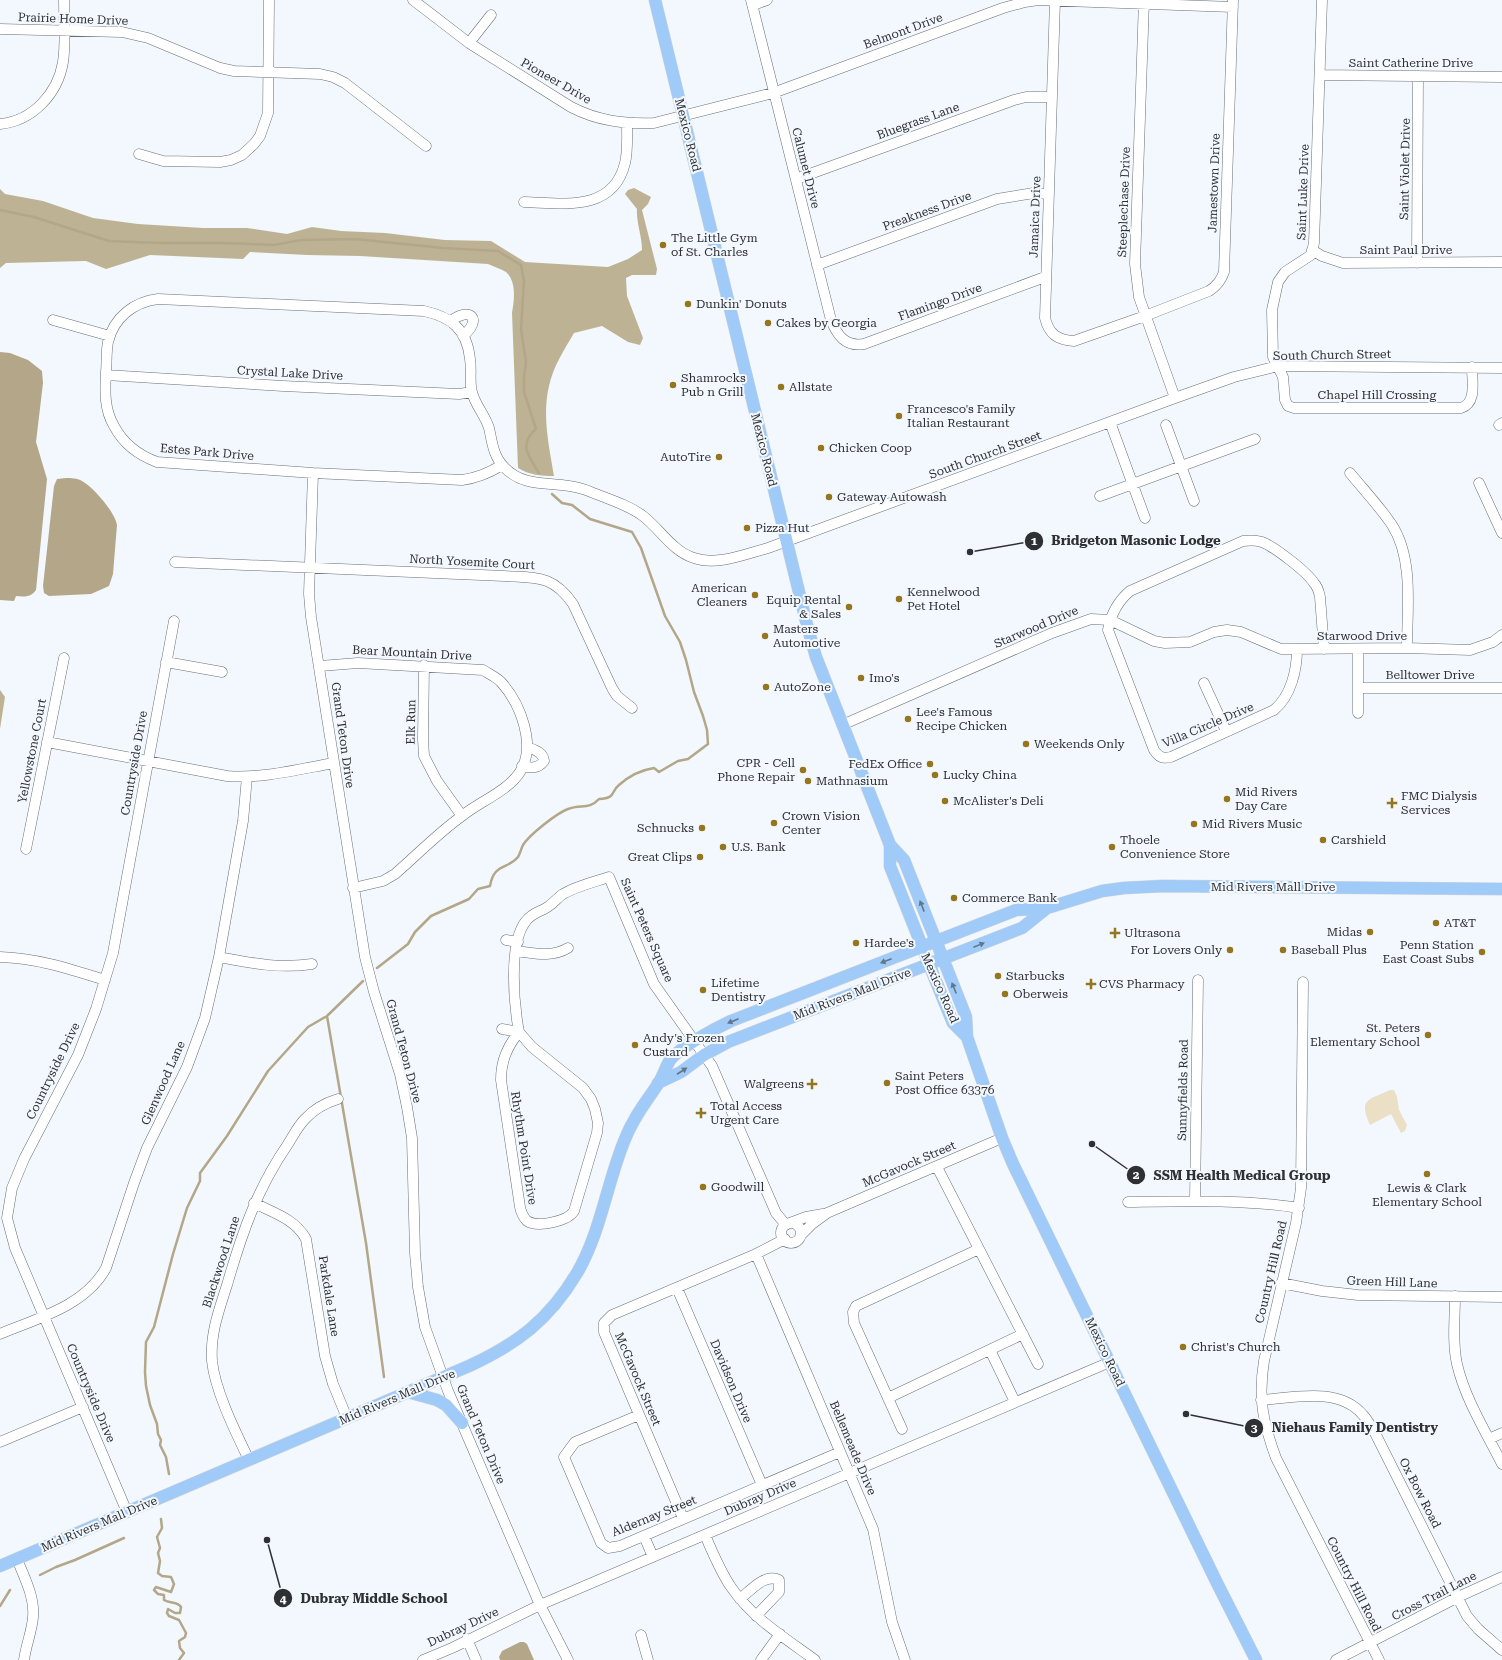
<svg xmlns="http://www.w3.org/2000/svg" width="1502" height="1660" font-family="'Roboto Serif',serif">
	<rect width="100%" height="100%" fill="#f2f8fe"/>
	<path fill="#ebdfc5" d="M1390,1090H1394L1397,1097L1399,1110L1407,1125L1405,1131L1401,1133L1391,1114L1370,1125C1358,1098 1369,1100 1390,1090Z"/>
	<path fill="#beb294" d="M634,188L651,197L648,204L642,210L657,269L656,275H632L626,278L627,296L643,338L640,345L628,342L602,326L574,333C564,350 553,367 549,386C542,416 549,446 554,476C541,476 529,475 518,468L512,313C514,301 517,282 506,272C501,269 493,266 488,264L360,256L307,255L250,252L243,259L150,255L106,269L86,261L6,263L0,268V189L5,194L43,201L93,218L138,224L203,228H247L287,234L312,227L341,231L385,233L445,240L491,241L525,262L608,267L628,259L642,250C642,236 636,222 637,209L625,194L628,190Z
		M0,690L5,697L0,729Z"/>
	<path fill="#b3a689" d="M0,352L10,353L28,360L42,371L43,383L36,442L47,479L36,590C31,597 25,597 16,596L14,601L0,600Z
		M66,478C71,478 77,478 82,481C93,487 115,512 117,525L113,574L109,586L91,594L49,596L44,593L43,586L54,486L57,479Z
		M520,1642H524L527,1644L534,1660H500L499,1657L502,1651Z"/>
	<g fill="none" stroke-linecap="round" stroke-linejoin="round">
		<path stroke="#b3a689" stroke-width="2.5" d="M0,210L34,217L109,241L159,243H223L274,245L301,240L355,239L443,248L498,251L521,265L524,281L521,329L526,362L524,377V392L536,429C518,444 529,457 539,473
			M377,968L408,944L415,932L431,916L469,899L478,889L490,886C494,863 507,870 518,857C520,854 521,849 523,845C529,835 557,813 568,809C581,804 589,810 599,799C617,798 610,792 619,785C629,776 641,770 654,768L659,772L678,761L688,759L708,744L707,730L703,716L694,692L686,660L680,642L665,616L641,548L632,532L590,519L572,505L562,503L552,494
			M327,1016L366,1243L384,1377
			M169,1474L166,1457L160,1445L161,1440L158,1434L157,1424L150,1405L146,1386L145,1372L146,1342L154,1327L173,1254L187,1208L200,1181V1173L227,1136L268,1071L308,1027L327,1016L363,981
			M161,1519L162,1528L157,1537L160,1548L158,1553L160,1561L158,1573L162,1576L171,1577L174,1584L171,1592L156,1587L154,1590L158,1594L164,1595V1600C170,1604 177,1601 181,1607L180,1613H175L168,1609L167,1613L169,1616L179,1620L186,1633L185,1637L179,1641L180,1648L184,1653L179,1660
			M40,1575L56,1567L75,1560L124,1538
			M0,1606L10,1590"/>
		<defs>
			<path id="minor" d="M413,0L469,43L571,107C598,121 624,124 654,123L773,93L1003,8L1025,2L1038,0L1233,7
				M751,0L831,320C837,335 845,347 864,344L1045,277
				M1055,0L1045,318C1049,334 1057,340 1074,341L1145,316L1209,291C1217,286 1221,281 1224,272L1233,0
				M1144,0L1135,264L1139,297L1175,398
				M1322,0L1314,243L1311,255L1285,272L1278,282L1272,310L1273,357L1283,377L1285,400L1288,406L1294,408H1461C1477,403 1472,382 1472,367
				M753,5L767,0
				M0,29L122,32L148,38L220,68L234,71L320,74L333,77L345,83L426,146
				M469,43L491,15
				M1320,75L1502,77
				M0,124C33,121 58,93 63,62C66,43 64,19 64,0
				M139,154L163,161L220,162L231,160L242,155L254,144L260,136L268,113L269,0
				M796,179L1014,100L1026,97H1052
				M524,202C562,203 613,213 625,163C628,151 627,137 627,124
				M1312,250L1322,256L1343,263L1502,262
				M1417,263L1418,76
				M817,265L997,199L1034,193L1049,194
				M53,320L110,336
				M451,321C470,306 483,319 463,336
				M106,375L283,386L459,394L472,392
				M1110,422L1145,518
				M1166,425L1194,501
				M1499,425L1502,423
				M502,465C489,473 478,478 462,480L313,473L157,462C138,455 123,443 114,426C104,409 105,391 106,372C107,362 106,352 108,342C114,317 134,302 158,299L424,311C451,317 467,329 470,359C472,370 469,381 472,392C475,405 485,415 489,428C492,441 493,456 504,467C520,484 540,483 562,485C572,486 582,488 591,492C608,499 629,505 643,516C661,530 672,551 694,558C717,566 746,554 768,548L1175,398L1234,377L1278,366L1502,368
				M313,473L309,594L311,617L365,957L374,992L400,1074L407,1107L412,1138L415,1253L418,1287L425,1327L448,1391L540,1605L568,1660
				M1350,473C1364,490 1380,507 1392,525C1414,559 1407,610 1407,648
				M1479,483L1502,533
				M1100,496L1255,439
				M175,562L504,576C537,578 553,575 573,604L612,688L617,696L632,708
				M1297,649C1297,670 1291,696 1274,710L1171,757C1162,759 1159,757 1154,750L1108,630C1111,614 1118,601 1130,591L1243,541C1250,540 1256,540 1262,542C1275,547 1307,572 1314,583C1318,587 1319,592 1320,597L1324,649
				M166,662L222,672
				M424,665L423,739L424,756L437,781L462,816
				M320,666L358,663L483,670C489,674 496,677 501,682C520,703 537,745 520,772C508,791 479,802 462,816C438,833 417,855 395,874L383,881L353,888
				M1204,683L1226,731
				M1358,688H1502
				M1358,713V649
				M842,725L1052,633L1091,619L1110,620L1154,641L1165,643L1190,642L1214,632L1227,630L1241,632L1281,649H1289L1407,648L1470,650L1493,642L1502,635
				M47,742L227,776C261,779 300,769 334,763
				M522,766C531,768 538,769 544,761C543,752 535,750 527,747
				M26,849L64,658
				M506,940L518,942
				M516,951C534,953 551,958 568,948
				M0,957C37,958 70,969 105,980
				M219,957C251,963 279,969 312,964
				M1303,982L1301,1188L1296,1223L1264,1361C1258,1398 1263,1423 1276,1458L1379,1660
				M502,1029L519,1032L532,1047L583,1088L591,1099L595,1109L598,1123L597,1133L574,1211C568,1221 538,1228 527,1221C523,1217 521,1212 520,1207L501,1080C501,1061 507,1047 519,1032C514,1005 508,943 526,921C532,913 539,912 546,908C553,904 557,898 563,894C577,886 594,882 609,877L654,984L712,1066L776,1213L786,1225
				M937,1167L1038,1364
				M1195,1201L1198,980
				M1128,1202C1185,1201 1242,1199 1299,1208
				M254,1203C274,1213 295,1219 306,1239L325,1356L333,1384L347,1418
				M790,1223L806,1217L823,1214
				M781 1233a10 10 0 1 1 20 0a10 10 0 1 1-20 0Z
				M801,1235L812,1224L827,1213L1002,1138
				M756,1254L873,1529L892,1622L905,1660
				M1281,1283L1322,1291L1358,1295L1502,1297
				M677,1288L762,1485
				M1455,1296C1455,1318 1452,1342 1457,1364C1465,1399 1486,1432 1502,1464
				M0,1334C38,1318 85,1306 106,1268L134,1183L147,1148L187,1067L205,1018L219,957L243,821L247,777
				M990,1350L1015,1402
				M888,1398L1023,1334
				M1261,1400C1293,1398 1339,1386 1363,1415C1368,1420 1371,1427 1375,1433L1467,1616L1478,1629L1502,1650
				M639,1415L575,1442L564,1457L601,1543L608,1548L620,1546L840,1452
				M902,1429L854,1323L853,1312L856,1306L979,1249
				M1489,1439L1502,1433
				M0,1442L83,1407
				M249,1460C236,1433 215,1391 212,1361C210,1334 219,1310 227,1285C242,1233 257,1189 288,1144C293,1136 298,1126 305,1119C314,1109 325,1103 338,1099
				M127,1512L15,1248L7,1218L12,1188L24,1159L78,1055L96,1009L113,953L174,621
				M683,1518L604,1332V1323L612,1315L756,1254L785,1239
				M705,1535C713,1553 720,1571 731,1587C752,1618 785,1638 815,1660
				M644,1536L653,1557
				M17,1559C24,1577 35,1597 33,1617C32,1631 26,1645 24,1660
				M740,1599C751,1590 765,1573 779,1580V1592L756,1616
				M641,1635L648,1660
				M467,1639L476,1660
				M423,1660L452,1648L540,1605L1110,1362
				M761,1660L780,1634
				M1336,1660L1458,1597L1502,1577"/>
			<path id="major" d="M655,0L807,625L816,657L890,845L904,860L966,1017L967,1037L1002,1138L1013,1164L1218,1585L1256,1660
				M890,845V866L935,979L953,1023L967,1037
				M658,1083L681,1072L704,1055L728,1042L1022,928L1047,908
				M408,1392L437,1400L446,1405L462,1423
				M0,1566L469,1366C517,1344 549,1320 577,1273C601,1232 607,1182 625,1139C633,1118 646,1102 658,1084C663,1077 665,1068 670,1060C680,1047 716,1028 731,1021L1016,910L1047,908L1102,891L1124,888L1163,886L1502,889"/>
		</defs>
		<use href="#minor" stroke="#696f75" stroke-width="11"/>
		<use href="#major" stroke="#d5d6d6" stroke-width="13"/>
		<use href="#minor" stroke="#fff" stroke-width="10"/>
		<use href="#major" stroke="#a0caf7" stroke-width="12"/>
	</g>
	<defs><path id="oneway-solid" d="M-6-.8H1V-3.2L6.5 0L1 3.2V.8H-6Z"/></defs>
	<g fill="#61758b">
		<use href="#oneway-solid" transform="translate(922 906) rotate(-111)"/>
		<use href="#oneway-solid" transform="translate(979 945) rotate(-22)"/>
		<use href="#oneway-solid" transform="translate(886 961) rotate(159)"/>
		<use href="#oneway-solid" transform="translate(954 988) rotate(-112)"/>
		<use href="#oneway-solid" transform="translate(733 1021) rotate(157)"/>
		<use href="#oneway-solid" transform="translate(682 1071) rotate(-33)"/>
	</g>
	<g fill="#95751d" stroke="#f2f8fe" stroke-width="1.5">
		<circle cx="663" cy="245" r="4"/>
		<circle cx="688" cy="304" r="4"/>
		<circle cx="768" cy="323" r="4"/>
		<circle cx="673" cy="385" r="4"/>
		<circle cx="781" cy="387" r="4"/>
		<circle cx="899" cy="416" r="4"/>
		<circle cx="821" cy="448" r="4"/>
		<circle cx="719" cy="457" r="4"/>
		<circle cx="829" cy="497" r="4"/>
		<circle cx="747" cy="528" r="4"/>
		<circle cx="755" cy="595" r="4"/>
		<circle cx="899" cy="599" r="4"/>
		<circle cx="849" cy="607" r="4"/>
		<circle cx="765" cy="636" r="4"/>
		<circle cx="861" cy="678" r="4"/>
		<circle cx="766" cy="687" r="4"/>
		<circle cx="908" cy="719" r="4"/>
		<circle cx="1026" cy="744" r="4"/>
		<circle cx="930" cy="764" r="4"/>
		<circle cx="803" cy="770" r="4"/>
		<circle cx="935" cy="775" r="4"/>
		<circle cx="808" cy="781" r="4"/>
		<circle cx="1227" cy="799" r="4"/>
		<circle cx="945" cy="801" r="4"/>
		<path d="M1390 797h4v4h4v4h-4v4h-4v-4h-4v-4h4z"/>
		<circle cx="774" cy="823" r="4"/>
		<circle cx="1194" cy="824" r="4"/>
		<circle cx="702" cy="828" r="4"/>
		<circle cx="1323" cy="840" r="4"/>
		<circle cx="723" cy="847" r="4"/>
		<circle cx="1112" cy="847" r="4"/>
		<circle cx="700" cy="857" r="4"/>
		<circle cx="954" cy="898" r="4"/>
		<circle cx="1436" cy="923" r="4"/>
		<circle cx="1370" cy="932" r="4"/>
		<path d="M1113 927h4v4h4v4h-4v4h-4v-4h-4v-4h4z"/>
		<circle cx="856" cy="943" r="4"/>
		<circle cx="1230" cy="950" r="4"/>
		<circle cx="1283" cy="950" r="4"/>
		<circle cx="1482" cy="952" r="4"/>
		<circle cx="998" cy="976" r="4"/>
		<path d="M1089 978h4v4h4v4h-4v4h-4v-4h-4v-4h4z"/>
		<circle cx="703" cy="990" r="4"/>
		<circle cx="1005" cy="994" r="4"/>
		<circle cx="1428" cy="1035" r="4"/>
		<circle cx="635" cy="1045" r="4"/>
		<circle cx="887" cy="1083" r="4"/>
		<path d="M810 1078h4v4h4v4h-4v4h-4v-4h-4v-4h4z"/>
		<path d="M699 1107h4v4h4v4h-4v4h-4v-4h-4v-4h4z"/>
		<circle cx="1427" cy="1174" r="4"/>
		<circle cx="703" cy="1187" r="4"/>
		<circle cx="1183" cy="1347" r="4"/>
	</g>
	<g text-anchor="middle" stroke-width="4" stroke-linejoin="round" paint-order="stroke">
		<g font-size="12" fill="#2e3033" stroke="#f2f8fe">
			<text transform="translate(73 19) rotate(2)" y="4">Prairie Home Drive</text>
			<text transform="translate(903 31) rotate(-20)" y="4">Belmont Drive</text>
			<text x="1411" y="67">Saint Catherine Drive</text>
			<text transform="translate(556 81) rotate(30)" y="4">Pioneer Drive</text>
			<text transform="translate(918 121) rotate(-20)" y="4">Bluegrass Lane</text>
			<text transform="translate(688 135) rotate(76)" y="4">Mexico Road</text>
			<text transform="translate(806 168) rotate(76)" y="4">Calumet Drive</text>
			<text transform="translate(1405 169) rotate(-89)" y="4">Saint Violet Drive</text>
			<text transform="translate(1214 183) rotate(-88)" y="4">Jamestown Drive</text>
			<text transform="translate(1303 192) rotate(-88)" y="4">Saint Luke Drive</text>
			<text transform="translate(1124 202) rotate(-88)" y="4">Steeplechase Drive</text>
			<text transform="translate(927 211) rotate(-20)" y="4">Preakness Drive</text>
			<text transform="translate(1035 217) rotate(-88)" y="4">Jamaica Drive</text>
			<text x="1406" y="254">Saint Paul Drive</text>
			<text transform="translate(940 302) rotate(-20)" y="4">Flamingo Drive</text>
			<text transform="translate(1332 355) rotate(-1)" y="4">South Church Street</text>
			<text transform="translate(290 373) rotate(3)" y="4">Crystal Lake Drive</text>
			<text x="1377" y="399">Chapel Hill Crossing</text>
			<text transform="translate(764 450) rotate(76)" y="4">Mexico Road</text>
			<text transform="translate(207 452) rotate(5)" y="4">Estes Park Drive</text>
			<text transform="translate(985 455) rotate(-20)" y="4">South Church Street</text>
			<text transform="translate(472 562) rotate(3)" y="4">North Yosemite Court</text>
			<text transform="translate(1036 627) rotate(-23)" y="4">Starwood Drive</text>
			<text x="1362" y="640">Starwood Drive</text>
			<text transform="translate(412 653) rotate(3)" y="4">Bear Mountain Drive</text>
			<text x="1430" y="679">Belltower Drive</text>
			<text transform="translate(411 722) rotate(-89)" y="4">Elk Run</text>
			<text transform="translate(1208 725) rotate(-23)" y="4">Villa Circle Drive</text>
			<text transform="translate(343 735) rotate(82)" y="4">Grand Teton Drive</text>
			<text transform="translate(32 751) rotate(-79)" y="4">Yellowstone Court</text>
			<text transform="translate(134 763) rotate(-80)" y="4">Countryside Drive</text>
			<text x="1273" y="891">Mid Rivers Mall Drive</text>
			<text transform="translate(647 930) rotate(66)" y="4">Saint Peters Square</text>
			<text transform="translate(940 988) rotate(66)" y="4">Mexico Road</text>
			<text transform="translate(852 994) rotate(-21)" y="4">Mid Rivers Mall Drive</text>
			<text transform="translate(404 1051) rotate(75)" y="4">Grand Teton Drive</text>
			<text transform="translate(53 1071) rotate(-64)" y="4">Countryside Drive</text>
			<text transform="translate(163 1083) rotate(-66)" y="4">Glenwood Lane</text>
			<text transform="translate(1183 1090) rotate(-89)" y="4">Sunnyfields Road</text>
			<text transform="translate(524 1148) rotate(81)" y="4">Rhythm Point Drive</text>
			<text transform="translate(909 1164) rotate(-23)" y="4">McGavock Street</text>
			<text transform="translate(221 1262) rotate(-72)" y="4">Blackwood Lane</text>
			<text transform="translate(1271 1272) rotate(-77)" y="4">Country Hill Road</text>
			<text transform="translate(1392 1282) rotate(2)" y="4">Green Hill Lane</text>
			<text transform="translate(329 1296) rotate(81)" y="4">Parkdale Lane</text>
			<text transform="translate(1105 1352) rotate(64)" y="4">Mexico Road</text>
			<text transform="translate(638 1379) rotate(67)" y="4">McGavock Street</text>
			<text transform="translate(731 1381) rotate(67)" y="4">Davidson Drive</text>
			<text transform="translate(91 1393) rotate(67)" y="4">Countryside Drive</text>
			<text transform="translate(397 1397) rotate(-23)" y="4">Mid Rivers Mall Drive</text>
			<text transform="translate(481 1434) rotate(67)" y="4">Grand Teton Drive</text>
			<text transform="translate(853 1448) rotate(67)" y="4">Bellemeade Drive</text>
			<text transform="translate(1420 1493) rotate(63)" y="4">Ox Bow Road</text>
			<text transform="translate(760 1497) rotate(-23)" y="4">Dubray Drive</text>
			<text transform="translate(654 1516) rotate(-22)" y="4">Aldernay Street</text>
			<text transform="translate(99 1524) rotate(-23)" y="4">Mid Rivers Mall Drive</text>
			<text transform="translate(1354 1584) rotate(63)" y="4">Country Hill Road</text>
			<text transform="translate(1434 1596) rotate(-27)" y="4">Cross Trail Lane</text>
			<text transform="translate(463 1627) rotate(-25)" y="4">Dubray Drive</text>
		</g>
		<g font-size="12" fill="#2e3033" stroke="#f2f8fe" text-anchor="start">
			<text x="671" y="242">The Little Gym<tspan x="671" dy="14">of St. Charles</tspan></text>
			<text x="696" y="308">Dunkin' Donuts</text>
			<text x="776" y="327">Cakes by Georgia</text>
			<text x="681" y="382">Shamrocks<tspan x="681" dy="14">Pub n Grill</tspan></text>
			<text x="789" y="391">Allstate</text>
			<text x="907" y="413">Francesco's Family<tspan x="907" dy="14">Italian Restaurant</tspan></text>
			<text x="829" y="452">Chicken Coop</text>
			<text x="711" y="461" text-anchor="end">AutoTire</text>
			<text x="837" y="501">Gateway Autowash</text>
			<text x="755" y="532">Pizza Hut</text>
			<text x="747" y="592" text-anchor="end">American<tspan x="747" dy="14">Cleaners</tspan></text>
			<text x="907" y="596">Kennelwood<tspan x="907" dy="14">Pet Hotel</tspan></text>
			<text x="841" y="604" text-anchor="end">Equip Rental<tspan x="841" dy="14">&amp; Sales</tspan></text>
			<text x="773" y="633">Masters<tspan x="773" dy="14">Automotive</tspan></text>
			<text x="869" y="682">Imo's</text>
			<text x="774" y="691">AutoZone</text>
			<text x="916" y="716">Lee's Famous<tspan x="916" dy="14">Recipe Chicken</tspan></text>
			<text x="1034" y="748">Weekends Only</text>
			<text x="795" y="767" text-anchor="end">CPR - Cell<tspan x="795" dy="14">Phone Repair</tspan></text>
			<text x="922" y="768" text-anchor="end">FedEx Office</text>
			<text x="943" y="779">Lucky China</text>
			<text x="816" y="785">Mathnasium</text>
			<text x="1235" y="796">Mid Rivers<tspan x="1235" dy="14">Day Care</tspan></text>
			<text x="1401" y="800">FMC Dialysis<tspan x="1401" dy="14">Services</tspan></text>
			<text x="953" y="805">McAlister's Deli</text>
			<text x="782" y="820">Crown Vision<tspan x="782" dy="14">Center</tspan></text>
			<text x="1202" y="828">Mid Rivers Music</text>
			<text x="694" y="832" text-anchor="end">Schnucks</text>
			<text x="1120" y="844">Thoele<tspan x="1120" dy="14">Convenience Store</tspan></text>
			<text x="1331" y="844">Carshield</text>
			<text x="731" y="851">U.S. Bank</text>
			<text x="692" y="861" text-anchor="end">Great Clips</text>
			<text x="962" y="902">Commerce Bank</text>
			<text x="1444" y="927">AT&amp;T</text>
			<text x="1362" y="936" text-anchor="end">Midas</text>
			<text x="1124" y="937">Ultrasona</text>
			<text x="864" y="947">Hardee's</text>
			<text x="1474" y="949" text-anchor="end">Penn Station<tspan x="1474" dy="14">East Coast Subs</tspan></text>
			<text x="1222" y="954" text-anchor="end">For Lovers Only</text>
			<text x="1291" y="954">Baseball Plus</text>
			<text x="1006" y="980">Starbucks</text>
			<text x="711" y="987">Lifetime<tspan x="711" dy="14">Dentistry</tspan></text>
			<text x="1099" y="988">CVS Pharmacy</text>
			<text x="1013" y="998">Oberweis</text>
			<text x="1420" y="1032" text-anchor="end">St. Peters<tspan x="1420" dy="14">Elementary School</tspan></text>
			<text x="643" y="1042">Andy's Frozen<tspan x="643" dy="14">Custard</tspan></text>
			<text x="895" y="1080">Saint Peters<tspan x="895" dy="14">Post Office 63376</tspan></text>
			<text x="804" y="1088" text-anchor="end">Walgreens</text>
			<text x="710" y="1110">Total Access<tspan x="710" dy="14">Urgent Care</tspan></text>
			<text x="711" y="1191">Goodwill</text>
			<text x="1427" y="1192" text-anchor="middle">Lewis &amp; Clark<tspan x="1427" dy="14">Elementary School</tspan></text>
			<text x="1191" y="1351">Christ's Church</text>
		</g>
	</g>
	<path fill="none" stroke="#2e3033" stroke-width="1.5" d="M970 552L1034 541M1092 1144L1136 1175M1186 1414L1254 1428M267 1540L283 1598"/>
	<g fill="#2e3033" stroke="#f2f8fe" stroke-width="1.5">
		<circle cx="970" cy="552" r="4"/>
		<circle cx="1092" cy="1144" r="4"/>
		<circle cx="1186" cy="1414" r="4"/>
		<circle cx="267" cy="1540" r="4"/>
		<circle cx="1034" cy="541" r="10"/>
		<circle cx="1136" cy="1175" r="10"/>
		<circle cx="1254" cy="1428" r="10"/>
		<circle cx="283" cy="1598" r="10"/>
	</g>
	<g font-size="12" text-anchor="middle" font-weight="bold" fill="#fff">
		<text x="1034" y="545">1</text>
		<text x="1136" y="1179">2</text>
		<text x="1254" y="1432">3</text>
		<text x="283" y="1603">4</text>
	</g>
	<g font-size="13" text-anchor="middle" font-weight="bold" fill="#2e3033" stroke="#f2f8fe" stroke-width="4" stroke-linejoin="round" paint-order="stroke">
		<text x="1136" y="545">Bridgeton Masonic Lodge</text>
		<text x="1242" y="1180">SSM Health Medical Group</text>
		<text x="1355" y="1432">Niehaus Family Dentistry</text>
		<text x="374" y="1603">Dubray Middle School</text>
	</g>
</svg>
